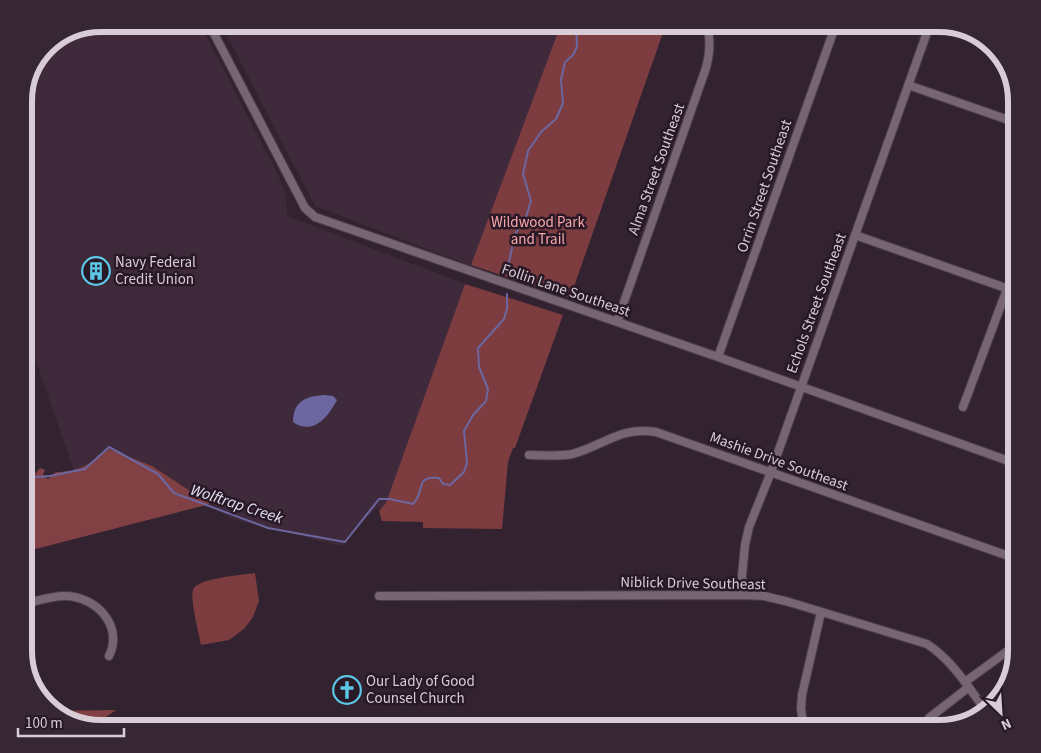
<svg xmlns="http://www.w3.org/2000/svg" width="1041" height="753" font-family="'Source Sans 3',sans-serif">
	<rect width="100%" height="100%" fill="#332330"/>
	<path fill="#3f2a3c" d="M101,24H200L278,175L286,196L287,216L465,284L387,504L380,512L378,506L341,546L232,519L152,466L109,449L84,468L74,471L24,326V96L50,43Z
		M221,24H562L472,266L315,206Z"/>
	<path fill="#7c3c40" d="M561,24H666L570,298L471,265Z
		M465,284L563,315L515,448H513L508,462L502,529L423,528V522L382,521L379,511L386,503Z
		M255,573L259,601L253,617L244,629L229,640L201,645C199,634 190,600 193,590C196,578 243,575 255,573Z"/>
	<path fill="#804044" d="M109,449L152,466L210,504L24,552V481H29L40,468L45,470L43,475L48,479L56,472C81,472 90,463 109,449Z
		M116,710L93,726L54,713L53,711Z"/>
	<path fill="#6c67a1" d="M324,395L333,396L337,400C328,417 313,436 293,422C293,402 305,396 324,395Z"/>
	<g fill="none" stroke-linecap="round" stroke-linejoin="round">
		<path stroke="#6c67a1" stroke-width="2" d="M509,274V262L515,234L526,217L531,201L523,174L528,151L541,132L556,119L563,103L561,80L565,62L573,55L577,47L576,24
			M24,478L50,476L85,469L109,447L158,474L174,493L268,528L345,542L379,499H390L413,504C426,491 414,475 439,478L443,484L450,485L464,472L467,463L464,431L473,415L486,401L488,389L479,367L478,348L504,319L507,309V294"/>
		<defs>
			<path id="minor" d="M209,24L305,208L315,217L718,357L1017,464
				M673,24H674
				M908,85L1017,123
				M855,235L1017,292
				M617,322L706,68C710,53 711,39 707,24
				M718,357L836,24
				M963,407L1007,289
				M529,455C543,455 558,457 572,454C604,446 619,426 656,432L1017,559
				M743,595L742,575L745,545L749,527L771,472L930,24
				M379,596L743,595L764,596L789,602L927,644C953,661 968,687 986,711
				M24,604C37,601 51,596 65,596C96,596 124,626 109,656
				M965,682L1017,644
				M929,718L969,687
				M458,728L459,729
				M630,729L635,727
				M804,729L801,709L802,695L821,612"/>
		</defs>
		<use href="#minor" stroke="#4b3e49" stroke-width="10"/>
		<use href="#minor" stroke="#776574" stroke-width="8"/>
	</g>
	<defs>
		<symbol id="building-ring" viewBox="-11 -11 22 22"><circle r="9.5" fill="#291926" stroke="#5bc8e7" stroke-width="1.5"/><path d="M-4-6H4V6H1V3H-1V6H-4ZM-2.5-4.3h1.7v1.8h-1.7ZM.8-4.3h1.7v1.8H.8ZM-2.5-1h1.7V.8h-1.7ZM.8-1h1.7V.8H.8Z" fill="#5bc8e7"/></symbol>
		<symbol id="church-ring" viewBox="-11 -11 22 22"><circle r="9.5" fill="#291926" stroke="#5bc8e7" stroke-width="1.5"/><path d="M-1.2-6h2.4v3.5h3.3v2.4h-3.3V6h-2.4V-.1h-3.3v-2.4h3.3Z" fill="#5bc8e7"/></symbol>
	</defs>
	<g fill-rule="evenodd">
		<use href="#building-ring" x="80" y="255" width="32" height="32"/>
		<use href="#church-ring" x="331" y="674" width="32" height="32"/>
	</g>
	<g text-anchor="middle" stroke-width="5" stroke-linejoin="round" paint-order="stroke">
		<g font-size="15" fill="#d8cdd6" stroke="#291926">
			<text transform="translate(656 169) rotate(-70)" y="5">Alma Street Southeast</text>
			<text transform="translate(764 186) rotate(-71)" y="5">Orrin Street Southeast</text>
			<text transform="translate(566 290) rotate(19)" y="5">Follin Lane Southeast</text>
			<text transform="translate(816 303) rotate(-70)" y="5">Echols Street Southeast</text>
			<text transform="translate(779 461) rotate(20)" y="5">Mashie Drive Southeast</text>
			<text transform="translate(693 583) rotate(1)" y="5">Niblick Drive Southeast</text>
		</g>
		<g font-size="15" fill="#f8a7aa" stroke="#291926">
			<text x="538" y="227">Wildwood Park<tspan x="538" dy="17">and Trail</tspan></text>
		</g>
		<g font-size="15" fill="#d8cdd6" stroke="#291926" text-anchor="start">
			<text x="115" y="267">Navy Federal<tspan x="115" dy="17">Credit Union</tspan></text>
			<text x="366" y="686">Our Lady of Good<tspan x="366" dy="17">Counsel Church</tspan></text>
		</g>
		<g font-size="16" font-style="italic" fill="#e2e2f4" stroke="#291926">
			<text transform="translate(237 503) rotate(18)" y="6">Wolftrap Creek</text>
		</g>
	</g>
	<path d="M0 0H1041V753H0ZM101 32H939A69 69 0 0 1 1008 101V651A69 69 0 0 1 939 720H101A69 69 0 0 1 32 651V101A69 69 0 0 1 101 32Z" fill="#372734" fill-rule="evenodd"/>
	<path fill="none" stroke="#d8cdd6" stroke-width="6" d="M101 32H939A69 69 0 0 1 1008 101V651A69 69 0 0 1 939 720H101A69 69 0 0 1 32 651V101A69 69 0 0 1 101 32Z"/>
	<g transform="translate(1001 713) rotate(155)" stroke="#291926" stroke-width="4" paint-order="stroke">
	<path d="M0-4L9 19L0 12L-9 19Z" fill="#d8cdd6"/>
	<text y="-8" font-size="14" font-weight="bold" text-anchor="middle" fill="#d8cdd6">N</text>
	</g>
	<path d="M18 728v8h106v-8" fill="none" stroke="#d8cdd6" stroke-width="2.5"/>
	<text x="25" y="728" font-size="15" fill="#d8cdd6" stroke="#291926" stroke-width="4" paint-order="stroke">100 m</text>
</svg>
